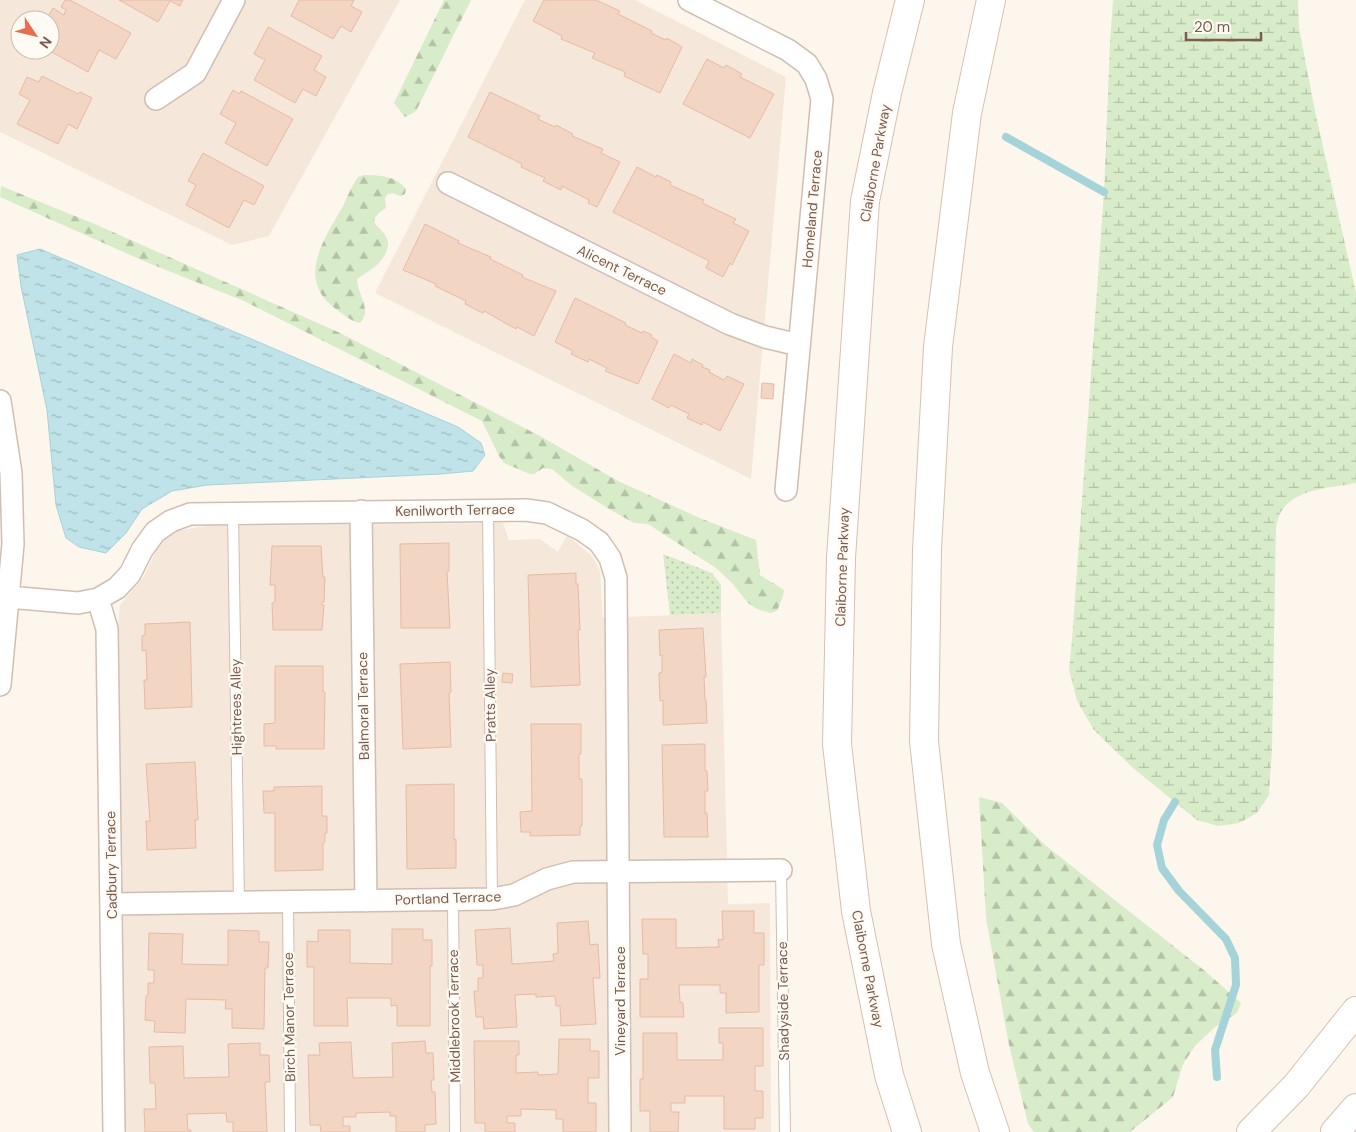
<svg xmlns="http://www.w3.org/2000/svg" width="1356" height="1132" font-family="'DM Sans',sans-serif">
	<defs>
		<pattern id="forest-firs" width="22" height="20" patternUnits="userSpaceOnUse" patternTransform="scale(1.25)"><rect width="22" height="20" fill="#d8ecc9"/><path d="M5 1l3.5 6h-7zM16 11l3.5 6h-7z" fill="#b4c2a5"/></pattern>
		<pattern id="wetland-marsh" width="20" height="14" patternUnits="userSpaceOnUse" patternTransform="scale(1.25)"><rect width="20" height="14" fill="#d8ecc9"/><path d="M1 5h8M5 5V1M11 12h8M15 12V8" fill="none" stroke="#b4c2a5"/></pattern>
		<pattern id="park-dots" width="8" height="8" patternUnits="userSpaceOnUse" patternTransform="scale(1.25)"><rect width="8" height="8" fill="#d8ecc9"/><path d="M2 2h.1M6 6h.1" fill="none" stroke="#b4c2a5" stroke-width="1.8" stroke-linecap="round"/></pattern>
		<pattern id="water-ripples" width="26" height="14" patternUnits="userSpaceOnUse" patternTransform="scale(1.25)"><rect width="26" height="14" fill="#bfe3e8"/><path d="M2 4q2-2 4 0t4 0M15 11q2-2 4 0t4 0" fill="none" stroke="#a0bbbe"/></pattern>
	</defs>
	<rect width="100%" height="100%" fill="#fdf6ec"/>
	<path fill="#f5e8da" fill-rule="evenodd" d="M0,0H400L269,236L232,245L0,132ZM20,20H50V50H20Z
		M525,0H635L786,77L751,479L375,293Z
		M503,523L509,540L540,539L558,552L567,535L592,556L600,571L603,618L721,613L728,904L770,903L771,1132H125L118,628L120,605L143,578L159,545L176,531L206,526Z"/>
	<path fill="url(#forest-firs)" d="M444,0H471L416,111L405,117L394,103Z
		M364,175C378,175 397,176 406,189L405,194L400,196L392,193L388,194L385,198L386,208C358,225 389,226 388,245C386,262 369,271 357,279C357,294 373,310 360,323C351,321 345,316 337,310C296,281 322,242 342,208C347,198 351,187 358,177Z
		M1,186L97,225L338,332L540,436L618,481L702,519L756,540L760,575L784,590L783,596L777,611L770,613L757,609L748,603L732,583L716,568L648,524L634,523L609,509L571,485L552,469L543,468L534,474H530L504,463L499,456L482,421L244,301L146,262L0,197Z
		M979,797L1002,803L1045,845L1205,971L1241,1003L1237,1013L1215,1027L1195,1046L1183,1064L1173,1097L1130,1132H1034L1028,1124L1009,1045L986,918Z"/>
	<path fill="url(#wetland-marsh)" d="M1113,0H1298L1299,28L1315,111L1356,293V483C1332,488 1295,488 1281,512C1278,516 1277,522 1276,527L1272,749L1269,795L1257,813L1239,823L1218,826L1197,820L1133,768L1094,730L1077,701L1069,670L1072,640L1104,192L1110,43Z"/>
	<path fill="url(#park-dots)" d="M663,554L712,573L721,585V613L670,615Z"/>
	<path fill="url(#water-ripples)" stroke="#a5d3da" d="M40,249L458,427L481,443L485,455L473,471L441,474L207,485L172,491L142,509L126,533L106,553L79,547L66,538L56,505L47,410L21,286L17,255Z"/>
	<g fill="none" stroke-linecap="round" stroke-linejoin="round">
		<path stroke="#a5d3da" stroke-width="8" d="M1006,137L1104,192
			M1175,802L1164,820L1157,845L1162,868L1179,891L1226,939L1235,958L1236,985L1215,1050L1217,1077"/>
	</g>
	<path fill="#f3d5c3" stroke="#e6bba3" d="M65,0H70L131,33L116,59L99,50L88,72L48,50H50V40L56,30L50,27V20H46L53,8L64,15L66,10L61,7Z
		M119,0H183L180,6L170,1L158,22Z
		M299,0H354L351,6L362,12L351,32L341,26L333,39L291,16Z
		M544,0H596L620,11L618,14L652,31L651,33L666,40L667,38L682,47L660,93L624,76L625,72L592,58L595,53L561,39L562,36L533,21Z
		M268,27L322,56L314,70L326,77L316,96L303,89L295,103L254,80L265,60L254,54Z
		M707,59L724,68L726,65L742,74L740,77L774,94L750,138L683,104Z
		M42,76L78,94L80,92L92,98L77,129L68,124L58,144L17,124L30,100L19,94L27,77L39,82Z
		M233,90L239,94L241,91L293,119L267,166L225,143L236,123L220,114Z
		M490,92L540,116L538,119L555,127L556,125L573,134L572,136L603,149L601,153L620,162L597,207L588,203L589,200L562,186L561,190L543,181L545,178L521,167L522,164L468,137Z
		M203,153L264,186L254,205L244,200L229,228L186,205L196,185L188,181Z
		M637,167L656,177L657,175L671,182L670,185L704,200L702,203L736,219L733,223L749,231L732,265L730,263L723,277L706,268L709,261L613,212Z
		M425,224L459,241L458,243L491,257L490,259L523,275L522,277L556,291L534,336L517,327L516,329L484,311L483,313L465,304L466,301L435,286L436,284L403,270Z
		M575,298L626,323L625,325L642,333L643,331L652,335L651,337L658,341L638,384L605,371L607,368L589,359L588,362L571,354L573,351L555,342Z
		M674,354L691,363L692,359L703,365L702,367L710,370L709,372L724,380L727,376L744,384L720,431L703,422L702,425L687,418L689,414L671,405L669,408L652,399Z
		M762,383L774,384L773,399L761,398Z
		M449,543V571L447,572L450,628H401L400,544Z
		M272,546H321L323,577H325L324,602H322V605H324L322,630H273L272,603L275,602V585H270Z
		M576,573V584H578L580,630H578L580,685L531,687L528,575Z
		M190,622L192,707L145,709L144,680H147L146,650L142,651V636L145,635V624Z
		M703,628L706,677H704L705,700H706L707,723L663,725V700L660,701L659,673L662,672V655L660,656L659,630Z
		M450,662L451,692L449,693L451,747L403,749L400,664Z
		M275,666H323V692H325L324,749H276V746H264V724L275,723Z
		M503,673L513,674L512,683L502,682Z
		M531,724H581V754H579V779H582V826H580V835L530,836V832H521L520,812L532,811Z
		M705,744V771H707L708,791H705V813H707L708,837H664L662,745Z
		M195,762L198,820H195L196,848L147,850L146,821H150L146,764Z
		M454,784V840L456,839V868L407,869L406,785Z
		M322,786V816H327V833H325V842L323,843V870L275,871V813H264L263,791H274V787Z
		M722,911H754V933H764V965H759V1012L726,1013V993H720V985H679L680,1002L683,1003L684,1017H640V979H648V954H643L642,919H676V948L719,947L718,939L723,940Z
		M588,921L590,945L598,944L600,978H593L596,1024L561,1026L560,1006H556L555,996L536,997V994L515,995L517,1027L484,1029L483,1017H476L474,991H478V978H483V965H477L475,930L510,928L512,964L554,961L553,954L558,953L557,923Z
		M392,929H423V940H432V966H430V1026H397V1005L391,1006V998H347L348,1026H314V967H307V941L318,942V930H350V963L392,964Z
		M228,930L259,931V942H269L268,968H265L264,1029L232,1028V1009H225L226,1000L186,999L185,1033L154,1032L155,1021L145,1020L146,996L148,995V983H154V970H148L149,933L183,934L182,964L228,965Z
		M719,1028H763V1066H755V1091H763V1118H755V1129H724V1096H685V1103H671V1112H679L678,1132H650V1111H640V1079H643V1033H677V1060H723V1043H719Z
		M559,1039H590V1051H599V1078H588V1103H596V1132H563V1119H556V1110L521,1109V1116H507V1123H515V1132H485V1123H475L474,1041H519V1055H516V1073L538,1072V1075L558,1074Z
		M425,1041L426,1053H433L434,1080H431L432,1092H435L436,1124L425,1125V1132H396V1116H390V1112L356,1113V1117H343V1126H350V1132H321L320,1125H310L308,1055H320L319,1043L351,1042L353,1078L393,1077L392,1043Z
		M260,1043V1055H269L270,1082H265L267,1132H233V1122H227L226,1113L187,1114L188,1130H191V1132H145L144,1109H156L155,1083H150L149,1047L183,1046L184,1078L229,1077L228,1044Z"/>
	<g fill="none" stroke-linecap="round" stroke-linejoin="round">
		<defs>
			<path id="service" d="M488,510L492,899
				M233,513L239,902
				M781,870L785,1132
				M453,900L455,1132
				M288,901L290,1132"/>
			<path id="minor" d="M689,0L788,50L807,64L816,79L822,99L786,490
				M156,99L195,73L234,0
				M448,183L730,324L765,337L799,345
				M0,401L11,473L13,544L0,685
				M361,511L366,901
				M8,597L78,603L98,599L117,588L130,574L142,550L155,532L171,521L190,514L526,510L547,513L582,530L599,542L610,558L616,578L620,1132
				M98,599L107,629L114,1132
				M111,904L492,899L514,895L547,879L573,872L781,870"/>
			<path id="secondary" d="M991,0L967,113L938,347L927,550L924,741L946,944L975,1073L995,1132
				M907,1132L889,1075L856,911L837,744L841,558L865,201L887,93L910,0
				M1251,1132L1296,1086L1356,1011
				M1335,1132L1356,1108"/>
		</defs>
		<use href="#service" stroke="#d1beb0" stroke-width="12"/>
		<use href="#minor" stroke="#d1beb0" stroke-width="24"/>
		<use href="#secondary" stroke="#d6c0b0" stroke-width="30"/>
		<use href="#service" stroke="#fff" stroke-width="10"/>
		<use href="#minor" stroke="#fff" stroke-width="21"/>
		<use href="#secondary" stroke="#fff" stroke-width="28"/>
	</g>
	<g text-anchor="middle" stroke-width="4.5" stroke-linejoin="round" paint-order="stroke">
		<g font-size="14" fill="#7a5c4d" stroke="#fffaf3">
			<text transform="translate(875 163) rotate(-80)" y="5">Claiborne Parkway</text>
			<text transform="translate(812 209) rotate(-85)" y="5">Homeland Terrace</text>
			<text transform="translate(622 270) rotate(26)" y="5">Alicent Terrace</text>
			<text transform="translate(455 510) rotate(-1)" y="5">Kenilworth Terrace</text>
			<text transform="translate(842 567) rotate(-88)" y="5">Claiborne Parkway</text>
			<text transform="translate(490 705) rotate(-91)" y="5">Pratts Alley</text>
			<text transform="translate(363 706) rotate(-91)" y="5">Balmoral Terrace</text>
			<text transform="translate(236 707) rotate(-91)" y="5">Hightrees Alley</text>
			<text transform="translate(111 865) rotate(-91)" y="5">Cadbury Terrace</text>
			<text transform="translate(448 898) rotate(-2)" y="5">Portland Terrace</text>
			<text transform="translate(868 969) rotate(79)" y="5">Claiborne Parkway</text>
			<text transform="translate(620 1001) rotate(-90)" y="5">Vineyard Terrace</text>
			<text transform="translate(783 1001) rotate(-91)" y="5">Shadyside Terrace</text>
			<text transform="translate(454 1016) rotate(-91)" y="5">Middlebrook Terrace</text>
			<text transform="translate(289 1017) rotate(-91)" y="5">Birch Manor Terrace</text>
		</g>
	</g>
	<g transform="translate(35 35) rotate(125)"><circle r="24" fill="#fffaf3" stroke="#cabbb1"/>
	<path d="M0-4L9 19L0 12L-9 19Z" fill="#e76f51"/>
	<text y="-8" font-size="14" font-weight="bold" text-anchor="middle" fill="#7a5c4d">N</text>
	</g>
	<path d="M1186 32v8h75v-8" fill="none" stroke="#7a5c4d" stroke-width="2.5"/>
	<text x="1194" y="32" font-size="15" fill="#7a5c4d" stroke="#fffaf3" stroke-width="4" paint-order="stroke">20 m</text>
</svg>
